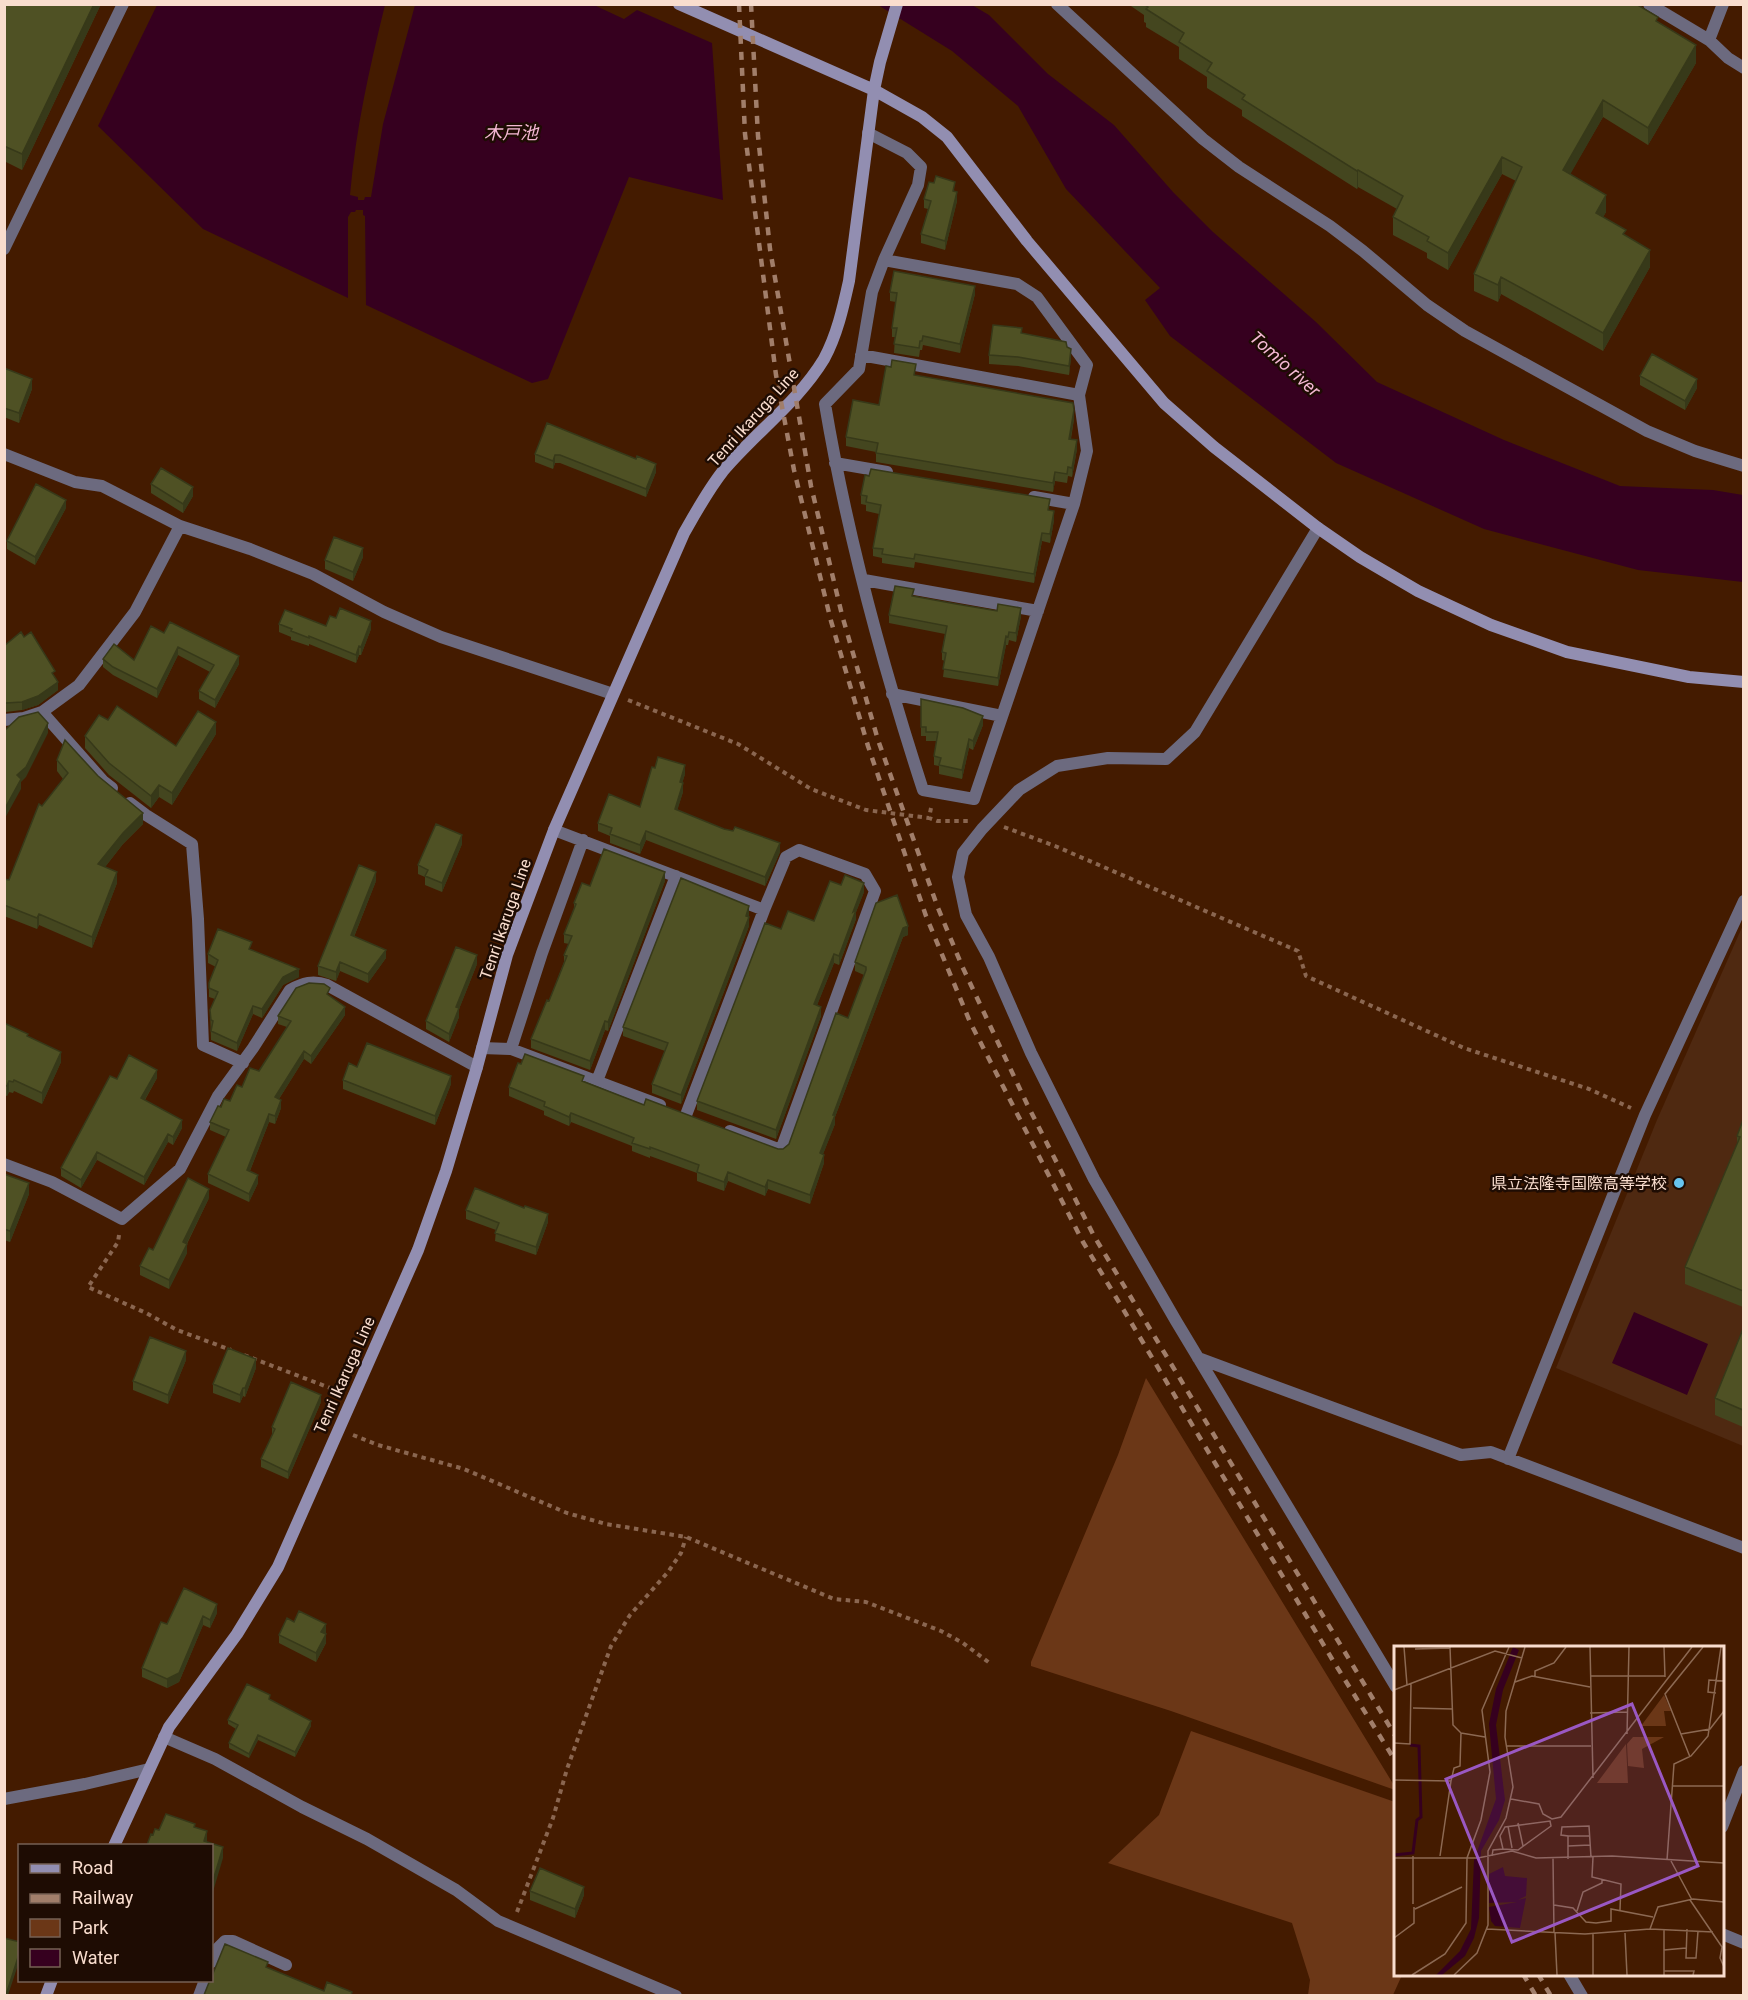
<svg xmlns="http://www.w3.org/2000/svg" width="1748" height="2000" font-family="Roboto,'Noto Sans JP',sans-serif">
	<rect width="100%" height="100%" fill="#441b00"/>
	<path fill="#4f2911" d="M1743,925L1744,1136L1743,1446L1556,1368L1657,1120Z"/>
	<path fill="#6b3717" d="M1146,1378L1395,1787V1790L1171,1711L1031,1666V1662L1118,1455Z
		M1191,1731L1395,1802L1396,1974L1402,1975L1393,1995H1308L1310,1980L1292,1923L1108,1863L1159,1815Z"/>
	<path fill="#36001f" d="M157,5H385C369,70 356,128 350,195L358,197V200H364L365,197H371L383,124L415,5H594L624,19L637,10L712,43L723,200L629,177L548,379L532,383L366,305L365,216L363,215V210H356L355,212H351L348,217V298L203,229L98,126Z
		M878,5H972L989,15L1048,74L1114,125L1173,192L1213,232L1316,322L1377,382L1504,440L1620,486L1713,490L1743,495V582L1638,570L1484,529L1336,463L1170,336L1145,300L1160,288L1066,189L1018,106L952,51Z
		M1634,1312L1708,1344L1687,1395L1612,1363Z"/>
	<g fill="none" stroke-linecap="round" stroke-linejoin="round">
		<path stroke="#8a6650" stroke-width="4" stroke-dasharray="4.5 4.5" stroke-linecap="butt" d="M628,700L738,744L811,789L866,810L929,818
			M931,808L929,818L937,821H968
			M1004,827L1055,846L1298,951L1306,976L1464,1048L1589,1089L1631,1108
			M119,1235L118,1242L88,1287L146,1313L177,1330L231,1350
			M244,1355L338,1391
			M353,1435L378,1445L464,1469L567,1513L606,1524L686,1537L834,1599L866,1602L941,1631L963,1643L991,1664
			M517,1912L553,1818L567,1769L611,1646L630,1615L668,1572L681,1553L686,1537"/>
		<path stroke="#6c6a7f" stroke-width="12" d="M212,1962L216,1950L225,1941H233L286,1965
			M199,1996L205,1980"/>
		<path stroke="#6c6a7f" stroke-width="12" d="M1057,4L1203,139L1239,167L1330,226L1363,251L1427,305L1465,331L1647,431L1695,451L1744,466
			M1649,4L1709,40
			M1723,4L1709,40L1728,58L1744,68
			M868,133L907,153L921,167L918,185L884,260L1017,284L1037,297L1087,365L1079,395L1087,451L1074,504L974,799L923,790C882,664 847,535 825,404L859,369L872,292L884,260
			M4,249L123,4
			M861,355L1079,395
			M4,454L75,482L102,486L180,526L250,549L313,574L384,612L441,637L613,694
			M835,463L887,472
			M1034,497L1074,504
			M1318,528L1195,732L1166,759L1108,758L1057,766L1019,790L982,829L963,853L958,877L966,915L989,957L1031,1053L1094,1179L1176,1321L1396,1687
			M864,580L1038,611
			M892,694L1002,716
			M42,712L103,781L112,788
			M4,720L24,718L42,712L79,685L135,612L180,526
			M130,803L146,815L192,844L198,919L203,1045L243,1063
			M554,830L764,910L786,857L799,850L865,874L875,891L781,1150L730,1131
			M482,1048L511,1049L660,1105
			M511,1049L542,953L583,840
			M597,1081L676,876
			M686,1115L764,910
			M4,1164L52,1182L122,1219L180,1169L218,1096L253,1048L290,990C303,983 313,980 327,985L477,1067
			M1198,1358L1461,1455L1491,1452L1744,1548
			M1508,1459L1645,1115L1744,901
			M164,1737L215,1759L302,1807L367,1839L456,1890L498,1921L676,1996
			M4,1799L85,1784L149,1769
			M1722,1827L1744,1771
			M1722,1934L1744,1943
			M1569,1974L1582,1996"/>
		<path stroke="#928eb1" stroke-width="12" d="M679,4L874,90L922,117L947,137L1027,241L1164,403L1214,447L1318,528L1360,557L1418,591L1491,625L1567,652L1689,677L1744,682
			M114,1846L169,1727L237,1634L278,1567L418,1250L446,1171L477,1067L507,955L554,830L684,533C696,512 708,490 723,471C755,433 798,402 824,359C837,335 843,308 849,281L874,90L880,62L897,4
			M46,1996L52,1980"/>
		<path stroke="#a17e6a" stroke-width="4.5" stroke-dasharray="8 8" stroke-linecap="butt" d="M739,4L745,134L776,375L794,470L831,621L868,746L926,916L970,1022L1083,1242L1332,1659L1396,1762
			M751,4L758,136L770,249L811,486L842,615L878,740L938,908L962,966L1027,1104L1094,1236L1396,1737
			M1523,1974L1536,1996
			M1538,1974L1551,1996"/>
	</g>
	<path fill="#44461f" d="M4,4H101L22,170L4,161Z
		M1128,4H1636L1658,22L1696,63L1648,145L1603,117L1570,174L1606,212L1603,217L1626,236L1650,267L1603,351L1501,294L1498,302L1474,291V274L1516,181L1502,174L1448,270L1427,258V253L1393,235V217L1397,209L1358,187L1357,189L1242,116V110L1207,88V77L1179,59V47L1146,27V23L1144,22V15Z
		M955,191L957,201L945,250L921,243V234L928,209L924,208V199Z
		M890,292L975,294L960,353L923,345L922,350H920L919,357L894,353L895,337H892V328L896,302L890,301Z
		M1022,333L1067,347L1071,358L1069,375L1018,366L989,364V355Z
		M4,368L32,389L19,423L4,417Z
		M915,375L1074,419L1071,439L1077,449L1072,477L1068,476L1067,483L1055,481L1053,492L876,462V452L846,446V437L879,405Z
		M1640,376L1697,388L1685,410L1640,385Z
		M547,423L656,472L646,497L560,463H555L553,469L535,462V454Z
		M151,484L193,496L183,513L151,493Z
		M861,495L1050,510L1054,520L1050,543L1042,541L1034,583L915,562L914,568L882,563V558L873,556V548L879,514L866,511V505L861,504Z
		M66,508L35,565L7,549V541Z
		M363,557L353,581L325,569V560Z
		M914,596L1021,616L1016,642L1009,640L1008,645H1006L998,686L943,677L945,661L942,660V652L945,634L889,623V615Z
		M279,624L326,626L371,629L361,655H359L356,663L309,644V646L291,640V637L279,632Z
		M164,633L239,664L215,708L199,699V691L210,672L178,655L157,698L113,675L103,667V659L134,660Z
		M24,637L55,678L58,690L38,705L22,710L6,712L4,710V646Z
		M921,699L983,725L973,750L969,748L962,779L939,774V766L934,765V756L937,741H926V736H921Z
		M108,720L176,746L216,734L172,805L159,797L151,808L109,775L85,748V736Z
		M57,760L98,776L143,824L123,844L105,867L117,883L92,948L39,925L37,929L4,916V879L9,880L42,806L63,779L57,771Z
		M685,774L682,783L683,792L677,810L780,852L765,886L646,840L640,854L610,843V836L598,831V823L640,807Z
		M462,844L442,892L425,885V877L418,874V865Z
		M376,881L354,937L386,958L368,983L340,971L336,981L318,975V966Z
		M665,881L608,1031L605,1030L590,1070L531,1048V1039L549,1001L564,962V955L569,944L564,943V934L574,910V903L590,886Z
		M864,892L856,912V919L839,965L834,963L817,1005L821,1016L776,1139L697,1110V1101L781,929L814,921Z
		M876,903L908,935L903,937L835,1117V1124L823,1154L824,1163L810,1204L768,1189L765,1196L728,1181L724,1191L697,1181V1173L650,1156V1158L632,1151V1146L571,1122L569,1126L544,1115V1111L509,1096V1087L584,1081L644,1105L778,1149H783L789,1144L848,1018L864,975L855,971V962Z
		M749,915V926L681,1104L652,1093V1084L665,1051L623,1036V1027Z
		M252,951L299,977L283,985L262,1018L253,1014L237,1051L211,1040L210,1010L215,999L209,997V983L216,967L208,963V954Z
		M477,964L459,1009V1017L449,1042L426,1029V1021Z
		M330,996L345,1015L311,1064L304,1059L279,1099L281,1108L275,1124L269,1122L250,1171L258,1183L249,1202L208,1183V1174L226,1137L210,1130V1122L221,1107L230,1101L242,1087L259,1071L287,1027L278,1024V1016Z
		M4,1023L28,1037L61,1062L42,1104L14,1091L13,1093L9,1092L7,1096L4,1095Z
		M357,1067L451,1084L435,1125L343,1089V1080Z
		M157,1078L145,1100L182,1128L173,1145L168,1142L144,1185L97,1160L81,1188L61,1176V1168L117,1079Z
		M1743,1120V1307L1685,1284V1267L1737,1146V1136Z
		M4,1174L29,1194L10,1242L4,1240Z
		M209,1198L187,1244V1253L169,1289L140,1275V1266L153,1250Z
		M524,1208L548,1222L536,1255L495,1241L496,1230L466,1219V1210Z
		M1743,1329V1427L1715,1415V1398Z
		M186,1360L168,1404L133,1390V1381Z
		M256,1368L245,1397L243,1396L240,1403L213,1393V1384Z
		M321,1402L288,1479L261,1467V1459L272,1435V1427Z
		M217,1613L210,1628L203,1625L179,1682L167,1688L142,1677V1668L167,1624Z
		M294,1622L326,1633V1643L316,1662L279,1643V1635Z
		M270,1700L311,1726L295,1757L258,1740L249,1758L229,1748V1743L236,1729L228,1724V1720Z
		M530,1891L584,1895L575,1918L530,1900Z"/>
	<path fill="#373919" d="M94,4H101L22,170V154Z
		M1696,45V63L1648,145V128Z
		M1603,100V117L1563,187V170Z
		M1502,157V174L1448,270V253Z
		M1358,170V187L1357,189V171Z
		M957,192V201L945,250V241Z
		M1606,195V212L1596,230V213Z
		M1650,250V267L1603,351V333Z
		M1501,277V294L1498,302V285Z
		M975,286V294L960,353V344Z
		M1071,349V358L1069,375V366Z
		M32,379V389L19,423V413Z
		M1697,379V388L1685,410V401Z
		M1074,410V419L1069,448V439Z
		M1077,440V449L1072,477V468Z
		M555,455V463L553,469V461Z
		M656,464V472L646,497V489Z
		M1055,472V481L1053,492V483Z
		M193,487V496L183,513V504Z
		M66,500V508L35,565V557Z
		M1054,511V520L1050,543V534Z
		M1042,533V541L1034,583V574Z
		M363,548V557L353,581V572Z
		M1021,608V616L1016,642V633Z
		M371,621V629L361,655V647Z
		M1006,636V645L998,686V678Z
		M359,646V655L356,663V655Z
		M178,647V655L157,698V689Z
		M239,656V664L215,708V700Z
		M58,682V690L38,705L22,710V702Z
		M983,716V725L973,750V741Z
		M216,722V734L172,805V793Z
		M48,723V733L26,777L21,782V789L4,820V810L17,775Z
		M969,739V748L962,779V770Z
		M685,765V774L680,791V782Z
		M683,783V792L675,818V809Z
		M159,785V797L151,808V796Z
		M143,813V824L123,844L98,876V864L123,833Z
		M646,831V840L640,854V845Z
		M462,835V844L442,892V883Z
		M780,843V852L765,886V877Z
		M117,872V883L92,948V937Z
		M376,872V881L351,944V935Z
		M665,872V881L608,1031V1022Z
		M864,883V892L856,912V919L839,965V956L853,912Z
		M749,906V915L746,925V916Z
		M39,914V925L37,929V918Z
		M749,917V926L681,1104V1095Z
		M908,926V935L903,937L835,1117V1124L820,1162V1153L833,1115L903,928Z
		M386,950V958L368,983V974Z
		M834,954V963L814,1013V1004Z
		M477,955V964L459,1009V1017L449,1042V1034L456,1007Z
		M340,962V971L336,981V972Z
		M299,969V977L283,985L262,1018V1009L283,977Z
		M253,1006V1014L237,1051V1043Z
		M345,1007V1015L311,1064V1056Z
		M821,1007V1016L776,1139V1130Z
		M605,1021V1030L590,1070V1061Z
		M304,1051V1059L275,1105V1097Z
		M61,1052V1062L42,1104V1093Z
		M157,1070V1078L141,1106V1098Z
		M451,1076V1084L435,1125V1116Z
		M9,1081V1092L7,1096V1086Z
		M281,1100V1108L275,1124V1116Z
		M571,1113V1122L569,1126V1117Z
		M269,1114V1122L247,1178V1170Z
		M182,1120V1128L173,1145V1137Z
		M168,1134V1142L144,1185V1177Z
		M97,1152V1160L81,1188V1180Z
		M824,1155V1163L810,1204V1195Z
		M728,1172V1181L724,1191V1182Z
		M258,1175V1183L249,1202V1194Z
		M768,1180V1189L765,1196V1187Z
		M29,1183V1194L10,1242V1231Z
		M209,1189V1198L183,1251V1242Z
		M548,1214V1222L536,1255V1247Z
		M187,1244V1253L169,1289V1280Z
		M186,1351V1360L168,1404V1395Z
		M256,1359V1368L245,1397V1388Z
		M243,1388V1396L240,1403V1395Z
		M321,1395V1402L288,1479V1472Z
		M217,1604V1613L210,1628V1620Z
		M203,1616V1625L179,1682L167,1688V1679Z
		M326,1624V1633L321,1641V1632Z
		M326,1634V1643L316,1662V1653Z
		M311,1721V1726L295,1757V1752Z
		M258,1735V1740L249,1758V1754Z
		M207,1831V1842L204,1841Z
		M223,1847V1858L212,1895V1884Z
		M584,1887V1895L575,1918V1909Z
		M20,1951V1959L8,1995H6Z"/>
	<path fill="#4f5124" stroke="#373919" stroke-width="1.5" d="M4,4H94L22,154L4,146Z
		M1144,4H1636L1658,17L1656,21L1696,45L1648,128L1603,100L1563,170L1606,195L1596,213L1626,230L1623,234L1650,250L1603,333L1501,277L1498,285L1474,274L1522,167L1502,157L1448,253L1427,241L1429,237L1393,217L1403,196L1358,170L1357,171L1242,99L1245,95L1207,71L1212,63L1179,42L1184,33L1146,9L1148,7Z
		M936,176L955,182L953,191L957,192L945,241L921,234L931,201L924,199L929,182L934,183Z
		M894,271L975,286L960,344L923,336L922,341H920L919,348L894,344L897,328H892L897,293L890,292Z
		M993,325L1022,328L1021,333L1066,342L1067,347L1071,349L1069,366L1018,357L989,355Z
		M1652,354L1697,379L1685,401L1640,376Z
		M892,360L916,364L914,375L1073,403L1074,410L1069,439L1077,440L1072,468L1068,467L1067,474L1055,472L1053,483L876,453L878,443L846,437L853,400L879,405L886,366L891,367Z
		M4,368L32,379L19,413L4,408Z
		M547,423L636,459L637,456L656,464L646,489L560,455H555L553,461L535,454Z
		M161,468L193,487L183,504L151,484Z
		M871,469L1050,499L1048,510L1054,511L1050,534L1042,533L1034,574L915,554L914,559L882,554L883,549L873,548L881,505L866,502L867,496L861,495L865,475L869,476Z
		M36,484L66,500L35,557L7,541Z
		M334,537L363,548L353,572L325,560Z
		M895,586L914,589L912,596L956,604L997,611L998,604L1021,608L1016,633L1009,632L1008,637L1006,636L998,678L943,669L946,653L942,652L947,626L889,615Z
		M340,608L371,621L361,647L359,646L356,655L309,636V638L291,631L292,629L279,624L285,610L326,626L330,616L336,618Z
		M170,622L239,656L215,700L199,691L214,665L178,647L157,689L113,667L103,659L114,644L134,660L151,626L164,633Z
		M21,632L24,637L31,632L55,671L52,673L58,682L38,696L22,702L6,703L4,702V646Z
		M921,699L963,708L983,716L973,741L969,739L962,770L939,765L941,758L934,756L938,732H926V727H921Z
		M117,706L176,746L198,711L216,722L172,793L159,785L151,796L109,763L85,736L99,715L108,720Z
		M38,712L48,723L26,767L17,775L21,779L4,810V731L19,717Z
		M65,740L98,776L143,813L123,833L98,864L117,872L92,937L39,914L37,918L4,905V879L9,880L39,804L42,806L68,773L57,760Z
		M658,757L685,765L680,782L683,783L675,809L724,829L733,831L735,827L780,843L765,877L646,831L640,845L610,834L612,828L598,823L609,794L640,807L652,767L655,768Z
		M436,824L462,835L442,883L425,876L428,870L418,865Z
		M604,849L665,872L608,1022L605,1021L590,1061L531,1039L547,1000L549,1001L567,956L564,955L572,936L564,934L576,904L574,903L582,883L590,886Z
		M359,865L376,872L351,935L386,950L368,974L340,962L336,972L318,966Z
		M845,875L864,883L853,912L856,910L839,956L834,954L814,1004L821,1007L776,1130L697,1101L765,923L781,929L788,911L814,921L830,881L841,885Z
		M681,878L749,906L746,916L749,917L681,1095L652,1084L668,1043L623,1027Z
		M897,895L908,926L903,928L833,1115H835L820,1153L824,1155L810,1195L768,1180L765,1187L728,1172L724,1182L697,1172L699,1165L650,1147V1149L632,1143L634,1138L571,1113L569,1117L544,1106L545,1102L509,1087L518,1063L521,1064L525,1054L584,1076L582,1081L644,1105L646,1099L778,1149H783L789,1144L836,1013L848,1018L866,970V967L855,962L876,903Z
		M218,929L252,942L249,949L299,969L283,977L262,1009L253,1006L237,1043L211,1031L213,1021L211,1020L210,1010L218,992L209,988V983L218,960L208,954Z
		M456,947L477,955L456,1007L459,1008L449,1034L426,1021Z
		M309,983L324,984L330,988L327,994L345,1007L311,1056L304,1051L275,1097L281,1100L275,1116L269,1114L247,1170L258,1175L249,1194L208,1174L229,1130L210,1122L218,1106L221,1107L224,1099L230,1101L237,1085L242,1087L250,1068L259,1071L291,1021L278,1016L296,988Z
		M4,1023L28,1034L27,1036L61,1052L42,1093L14,1080L13,1082L9,1081L7,1086L4,1085Z
		M367,1043L451,1076L435,1116L343,1080L349,1063L357,1067Z
		M129,1055L157,1070L141,1098L182,1120L173,1137L168,1134L144,1177L97,1152L81,1180L61,1168L110,1076L117,1079Z
		M1743,1120V1291L1685,1267L1740,1137L1737,1136Z
		M4,1174L29,1183L10,1231L4,1229Z
		M188,1178L209,1189L183,1242L187,1244L169,1280L140,1266L149,1248L153,1250Z
		M475,1188L524,1208L525,1206L548,1214L536,1247L495,1233L499,1223L466,1210Z
		M1743,1329V1410L1715,1398Z
		M150,1337L186,1351L168,1395L133,1381Z
		M228,1348L256,1359L245,1388H243L240,1395L213,1384Z
		M291,1382L321,1395L288,1472L261,1459L275,1429L272,1427Z
		M184,1588L217,1604L210,1620L203,1616L179,1673L167,1679L142,1668L161,1622L167,1624Z
		M299,1611L326,1624L321,1632L326,1634L316,1653L279,1635L287,1618L294,1622Z
		M247,1684L270,1695L269,1699L311,1721L295,1752L258,1735L249,1754L229,1743L238,1725L228,1720Z
		M166,1814L195,1824L194,1827L207,1831L204,1841L223,1847L212,1884V1845H147L151,1834L153,1835L155,1829L159,1830Z
		M540,1868L584,1887L575,1909L530,1891Z
		M4,1938L20,1942V1951L6,1995H4Z
		M225,1944L268,1962L266,1967L324,1991L327,1982L352,1992L351,1995H204L210,1980H212V1976Z"/>
	<circle fill="#67c4ef" stroke="#1e0c03" stroke-width="2" cx="1679" cy="1183" r="6"/>
	<g text-anchor="middle" stroke-width="5" stroke-linejoin="round" paint-order="stroke">
		<g font-size="16" fill="#f9ddce" stroke="#1e0c03">
			<text transform="translate(753 417) rotate(-48)" y="6">Tenri Ikaruga Line</text>
			<text transform="translate(505 919) rotate(-71)" y="6">Tenri Ikaruga Line</text>
			<text transform="translate(344 1375) rotate(-66)" y="6">Tenri Ikaruga Line</text>
		</g>
		<g font-size="16" fill="#f9ddce" stroke="#1e0c03" text-anchor="end">
			<text x="1667" y="1189">県立法隆寺国際高等学校</text>
		</g>
		<g font-size="18" font-style="italic" fill="#f4b8d3" stroke="#1e0c03">
			<text x="511" y="139">木戸池</text>
			<text transform="translate(1285 364) rotate(42)" y="6">Tomio river</text>
		</g>
	</g>
	<g transform="translate(1394 1646)">
		<rect width="330" height="330" fill="#441b00"/>
		<path d="M270,49L277,65H270L272,80H247ZM239,91H270L248,103L250,122L234,120L233,98ZM232,98L234,137H203Z" fill="#6b3717"/>
		<path d="M119,1L125,4L109,44L102,79L111,154L105,174L87,205L85,272L80,292L71,310L48,329H42L66,305L77,283L80,214L102,153L95,78L102,43ZM109,221L111,230L133,232L132,250L124,254L132,252L126,282L101,280L97,275L95,261L123,256L95,257V228Z" fill="#36001f"/>
		<path fill="none" stroke="#36001f" stroke-width="3" d="M0,209L19,207L23,174L27,171L25,100L16,99"/>
		<path fill="none" stroke="#8c6952" stroke-width="1.5" d="M10,1L13,39M196,1L199,132M270,1L271,31M21,3L56,2M141,30V25L160,17L172,1M196,30H271M121,36L138,30L196,41M0,44L101,5L128,12M322,47L314,46L315,34L330,35M19,62L59,63M196,67L233,66M67,87L91,91M233,88L235,1M287,88L316,83L330,65M0,97L16,98L17,38M113,100H197M296,111L271,48L309,1M0,134L57,135L60,122L66,120L67,87L59,79L56,1M279,140H330M117,153L145,158L149,168L158,173L167,171L298,1M124,177L129,200M114,180L118,202M174,190H196M174,200L196,199M19,210V258M46,210L57,135M98,210L99,204L109,203L106,190L111,181L156,175L157,180L124,204L109,203M199,211L198,231L227,238L226,264M0,212H84L118,205L142,212L218,210L330,217M159,212L160,287M174,213V190L167,189L168,181L195,180L197,211M273,214L280,118L297,110L314,90L327,1M277,215L298,254M296,254L328,301L326,312L330,321M160,259L179,262L192,276L202,277L217,275V263L259,271M21,263L68,241M183,265L189,246L208,237V233M93,283L191,288L256,283L319,286M256,283L264,261L299,253L330,256M293,283L292,312H302L304,285M270,284V329M161,287L163,329M231,287L233,329M199,288V329M0,292L20,277V261M270,304L292,302M270,325H300L299,329M18,329L51,308L72,277L73,212L87,174L96,126L88,64L115,1M60,329L83,307L94,279V205L112,172L119,141L111,91L112,65L131,1"/>
		<path fill="#9a58c3" fill-opacity="0.15" stroke="#9a58c3" stroke-width="3" d="M238,58L304,220L118,296L52,133Z"/>
		<rect width="330" height="330" fill="none" stroke="#f9ddce" stroke-width="3"/>
	</g>
	<rect width="1748" height="2000" fill="none" stroke="#f9ddce" stroke-width="12"/>
	<rect x="18" y="1844" width="195" height="138" fill="#1e0c03" stroke="#766054" stroke-width="1.5"/>
	<rect x="30" y="1864" width="30" height="9" fill="#928eb1" stroke="#766054" stroke-width="1.5"/>
	<text x="72" y="1874" font-size="18" fill="#f9ddce">Road</text>
	<rect x="30" y="1894" width="30" height="9" fill="#a17e6a" stroke="#766054" stroke-width="1.5"/>
	<text x="72" y="1904" font-size="18" fill="#f9ddce">Railway</text>
	<rect x="30" y="1919" width="30" height="18" fill="#6b3717" stroke="#766054" stroke-width="1.5"/>
	<text x="72" y="1934" font-size="18" fill="#f9ddce">Park</text>
	<rect x="30" y="1949" width="30" height="18" fill="#36001f" stroke="#766054" stroke-width="1.5"/>
	<text x="72" y="1964" font-size="18" fill="#f9ddce">Water</text>
</svg>
